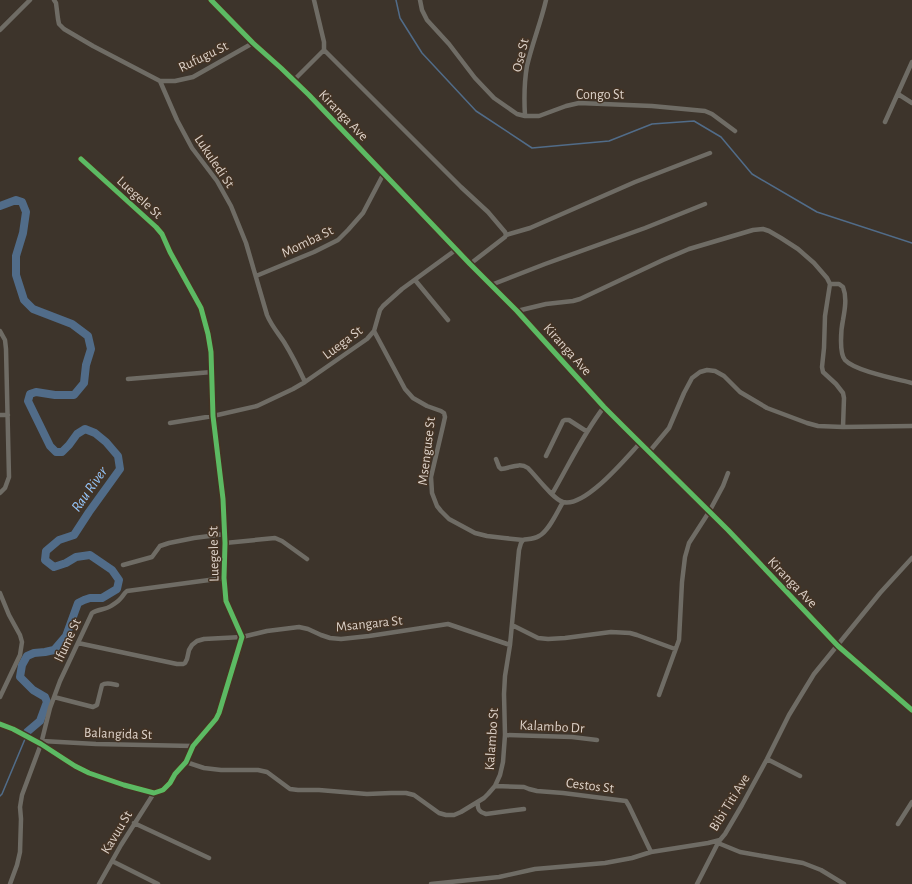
<svg xmlns="http://www.w3.org/2000/svg" width="912" height="884" font-family="'Alegreya Sans',sans-serif">
	<rect width="100%" height="100%" fill="#3d342b"/>
	<g fill="none" stroke-linecap="round" stroke-linejoin="round">
		<path stroke="#516c89" stroke-width="1.5" d="M396,0L400,18L422,53L476,111L532,148L609,141L652,124L694,121L721,137L752,174L817,212L912,243
			M0,796L2,794L25,739"/>
		<path stroke="#516c89" stroke-width="8" d="M0,206L16,200L22,202L26,212L23,233L16,256V275L24,300L33,309L72,324L88,336L91,349L86,365L84,383L74,395H55L36,392L30,394L28,401L50,446L56,452H62L69,445L77,434L85,429L95,433L106,442L118,456L120,469L89,512L74,535L59,540L46,551L45,560L54,567L66,563L76,557L90,555L112,570L119,580L117,589L102,598H90L84,600L78,603L66,636L54,650L45,652L34,653L27,656L22,665L20,677L33,690L45,697L47,702L40,721L27,732"/>
		<path stroke="#6f6c65" stroke-width="4.5" d="M54,0L56,3L58,19L59,24L64,29L93,46L160,81L177,120L192,148L217,181L231,206L246,243L267,315C271,325 278,333 284,342C292,355 299,369 305,382
			M211,0L253,43L281,68L309,95L470,264L517,311L604,407L624,427L728,530L838,646L912,710
			M420,0L422,10L427,20L449,44L475,78L494,98L517,114L525,116H539L566,106L579,103L652,106L705,111L712,114L735,131
			M0,30L30,0
			M324,50L461,187L488,212L505,232L506,235L505,237L470,264
			M294,80L324,50V42L314,0
			M160,81H175L193,77L253,43
			M898,94L912,103
			M525,116C524,99 524,83 527,66C532,44 541,22 546,0
			M885,122L912,62
			M506,235L530,228L635,182L710,153
			M256,276L314,252L338,240L348,230L363,213L384,173
			M415,280L448,320
			M830,284H839L843,287C847,297 845,309 843,320C841,329 839,353 845,360C855,371 897,379 912,383
			M491,285L545,264L645,228L705,204
			M517,311L546,304L573,301L580,299L663,260L689,249L753,230L763,229L769,231L781,238L798,249L814,263L827,278L830,284L825,316L824,348L822,367L823,372L836,384L843,393L844,398L843,427
			M0,331L5,340L6,349L9,477L5,488L0,493
			M374,331L405,389L413,398L427,406L441,411L444,413L445,417L443,426L431,477L432,493L437,506L441,511L449,519L475,533L487,536L504,538L523,540
			M128,379L212,372
			M0,415H8
			M170,423L213,416L257,406L293,389L305,382L367,339L374,331L380,310L383,306L402,289L457,249
			M649,452L669,428L684,393L692,378L700,372L707,370L715,371L724,376L740,392L767,408L807,423L818,426L843,427L912,426
			M546,456L563,421L565,420H569L586,431
			M496,459L499,467L501,469C511,468 519,462 528,468C536,476 553,499 563,502C585,508 626,458 640,443
			M552,494C569,465 583,434 604,407
			M225,543L275,538L282,541L307,559
			M123,565L152,557L160,546L169,543L194,538L225,534
			M0,593L9,615L20,635L22,642L20,655L0,697
			M512,625L538,638L548,639L565,638L611,632L630,633L637,635L675,649
			M78,643L177,664H183L185,663L187,659L189,650L192,645L197,641L204,639L242,637L267,631L299,627L308,629L321,635L330,638L341,639L369,636L448,624L510,645
			M659,695L679,640L682,582L685,557L689,543L709,512L723,486L728,473
			M54,697L93,707L97,705L102,685C106,682 112,684 117,685
			M0,724L13,729L41,744L75,766L89,773L124,785L154,793L163,790L170,783L175,774L186,762L193,746L216,719L219,713L242,637L226,601L224,578L225,543L223,499L213,416L211,352L208,334L201,308L170,252L162,234L156,227L81,159
			M505,735L572,737L597,740
			M42,741L96,744L193,746
			M767,759L800,776
			M186,762L204,768L221,770H258L267,772L290,789L298,790H319L367,794L391,793H406L414,795L439,813L446,815H454L461,812L484,798L488,794L495,786L500,775L503,762L505,735L504,694L505,676L510,645L519,550L521,543L523,540C528,539 534,539 539,536C549,531 557,512 563,502
			M495,786L524,787L529,789L537,791L563,793L626,801L629,806L651,852
			M478,802C477,809 479,812 486,814L524,809
			M134,823L209,858
			M898,824L912,802
			M718,843L740,852L803,863L821,870L844,884
			M112,861L158,884
			M10,884L17,865L20,852L21,819L20,807L22,795L41,744L50,708L60,681L92,613C98,609 105,610 111,606C114,604 119,601 121,598C124,595 124,593 127,591L224,578
			M99,884L121,845L154,793
			M431,884L499,877L535,869L605,863L632,858L651,852L708,843L720,840L725,834L742,805L767,759L789,715L814,674L880,593L912,558
			M697,884L719,841"/>
		<defs>
			<path id="cycleway" d="M211,0L253,43L281,68L309,95L470,264L517,311L604,407L624,427L728,530L838,646L912,710
				M0,724L13,729L41,744L75,766L89,773L124,785L154,793L163,790L170,783L175,774L186,762L193,746L216,719L219,713L242,637L226,601L224,578L225,543L223,499L213,416L211,352L208,334L201,308L170,252L162,234L156,227L81,159"/>
		</defs>
		<use href="#cycleway" stroke="#443324" stroke-width="8"/>
		<use href="#cycleway" stroke="#5cba63" stroke-width="5"/>
	</g>
	<g text-anchor="middle" stroke-width="3" stroke-linejoin="round" paint-order="stroke">
		<g font-size="14" fill="#dcd1c8" stroke="#443324">
			<text transform="translate(520 55) rotate(-76)" y="5">Ose St</text>
			<text transform="translate(203 56) rotate(-26)" y="5">Rufugu St</text>
			<text x="600" y="99">Congo St</text>
			<text transform="translate(344 115) rotate(46)" y="5">Kiranga Ave</text>
			<text transform="translate(215 161) rotate(56)" y="5">Lukuledi St</text>
			<text transform="translate(140 197) rotate(42)" y="5">Luegele St</text>
			<text transform="translate(307 241) rotate(-26)" y="5">Momba St</text>
			<text transform="translate(342 342) rotate(-37)" y="5">Luega St</text>
			<text transform="translate(568 349) rotate(48)" y="5">Kiranga Ave</text>
			<text transform="translate(426 451) rotate(-83)" y="5">Msenguse St</text>
			<text transform="translate(213 554) rotate(-91)" y="5">Luegele St</text>
			<text transform="translate(793 582) rotate(46)" y="5">Kiranga Ave</text>
			<text transform="translate(369 623) rotate(-6)" y="5">Msangara St</text>
			<text transform="translate(67 640) rotate(-65)" y="5">Ifume St</text>
			<text transform="translate(552 726) rotate(3)" y="5">Kalambo Dr</text>
			<text transform="translate(118 733) rotate(2)" y="5">Balangida St</text>
			<text transform="translate(491 739) rotate(-86)" y="5">Kalambo St</text>
			<text transform="translate(590 785) rotate(7)" y="5">Cestos St</text>
			<text transform="translate(729 802) rotate(-58)" y="5">Bibi Titi Ave</text>
			<text transform="translate(116 832) rotate(-59)" y="5">Kavuu St</text>
		</g>
		<g font-size="15" font-style="italic" fill="#93c5fa" stroke="#443324">
			<text transform="translate(89 489) rotate(-55)" y="5">Rau River</text>
		</g>
	</g>
</svg>
